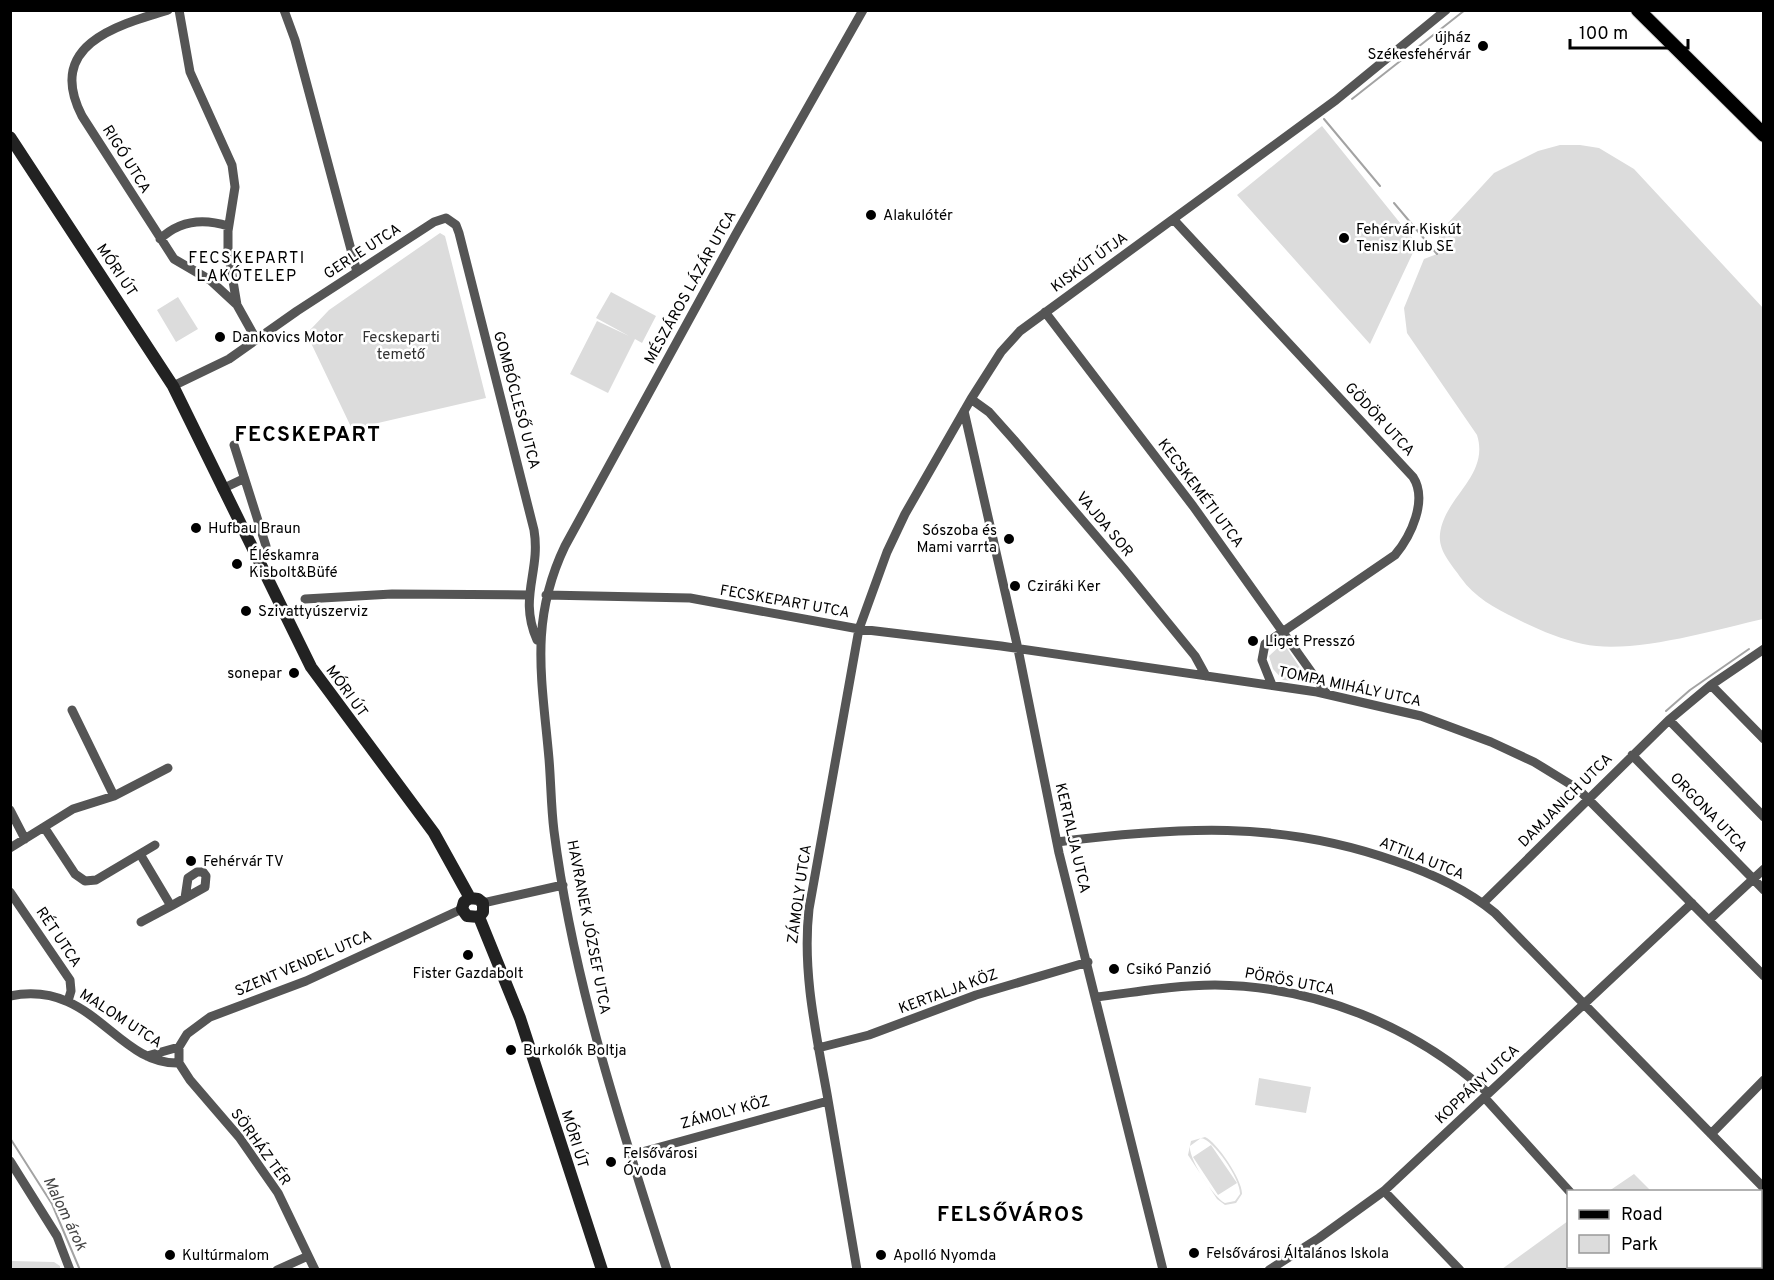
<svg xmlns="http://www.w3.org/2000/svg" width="1774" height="1280" font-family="Overpass,sans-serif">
	<rect width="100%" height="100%" fill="#fff"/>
	<path fill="#dcdcdc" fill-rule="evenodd" d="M1322,126L1417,244L1370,344L1237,195Z
		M1560,145H1580L1599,148L1634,169L1763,308V619C1714,630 1632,655 1583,644C1560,639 1536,629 1515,618C1495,608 1474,597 1461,578C1452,565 1438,551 1440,534C1444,497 1490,476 1477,435L1407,333L1404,308L1424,259L1437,254V240L1448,223L1494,173L1538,151Z
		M440,233L445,236L486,398L352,429L311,343L310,330L329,310Z
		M611,292L656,316L642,343L635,339L608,393L570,374L597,321L629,336L596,318Z
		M178,297L198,329L176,342L157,310Z
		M1281,645L1286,647L1307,678V682L1283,680L1273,669L1269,656Z
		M1259,1078L1311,1087L1306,1113L1255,1105Z
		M1205,1137C1217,1142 1243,1181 1242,1194L1236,1203L1225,1205L1217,1199L1188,1155L1191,1141ZM1201,1138C1214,1140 1241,1180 1240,1194L1235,1201L1225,1203C1214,1198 1188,1158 1190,1146Z
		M1211,1145L1237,1183L1218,1195L1193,1157Z
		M1634,1174L1651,1191H1609Z
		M1568,1221V1266H1724L1727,1269H1502Z
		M11,1261L54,1262L60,1266V1269H11Z"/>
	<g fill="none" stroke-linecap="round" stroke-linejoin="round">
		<path stroke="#a3a3a3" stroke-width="2" d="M1352,99L1465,10
			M1324,119L1380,186
			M1394,203L1437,254
			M1666,711L1690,690L1749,649
			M10,1138L52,1204L80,1270"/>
		<defs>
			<path id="primary" d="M1638,10L1764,135"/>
		</defs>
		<use href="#primary" stroke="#dbdbdb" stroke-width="16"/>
		<path stroke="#555" stroke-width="9" d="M168,10C114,26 46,46 82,116L174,259L210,280L237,305L256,339
			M179,10L190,72L232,165L235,187L228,231V251L237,305
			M284,10L295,40L357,272
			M1174,220L1413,477C1428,500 1411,536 1395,555L1265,644L1262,660L1272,685
			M160,239C180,220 203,218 228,226
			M1045,312L1193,506L1327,694
			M173,386L229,359L297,311L434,222L446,218L456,225L459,233L534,530C541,572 518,597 537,640
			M971,399L989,412L1014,440L1124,569L1195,656L1206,676
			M964,411L1018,649L1059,853L1163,1270
			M234,445L266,546
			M222,489L243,479
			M546,595L690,598L859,629L1001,646L1317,692L1421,716L1491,742L1534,762L1578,789L1764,976
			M305,599L392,594L528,595
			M1711,685L1764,739
			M72,710L114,796
			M1669,720L1764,817
			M1632,755L1764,890
			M10,810L25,839
			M44,827L75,874L85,881L96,880L155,845
			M1057,842C1176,827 1280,820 1395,861C1431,873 1466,889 1495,913L1764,1188
			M10,848L73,809L114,796L168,768
			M140,854L171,906
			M10,892L70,980L71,991L68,1001
			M483,903L563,885
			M1483,903L1669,720L1711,685L1764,649
			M1709,920L1764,869
			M141,922C162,911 184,899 205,887L206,876L203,872H197L188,878L185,898
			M10,996C93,979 116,1065 179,1063
			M1097,997C1136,992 1176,985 1215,985C1316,986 1414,1026 1488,1093
			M818,1048L869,1035L976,995L1088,962
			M147,1056L179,1047
			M1484,1097L1570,1192
			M1711,1134L1764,1080
			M631,1155L828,1101
			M10,1161L57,1236L70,1270
			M1384,1191L1460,1270
			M277,1270L308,1256
			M315,1270L278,1193L239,1137L190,1080L179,1063V1047L187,1034L210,1017L306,981L462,909
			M667,1270C621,1126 573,981 554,831C551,807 551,783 549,759C542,679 529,621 565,546L736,234L863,10
			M857,1270C847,1211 837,1153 827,1094C816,1033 802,971 809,909L859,629L887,552L905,514L971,399L1001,352L1020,331L1336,100L1446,10
			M1269,1270L1319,1238L1384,1191L1692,903"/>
		<path stroke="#222" stroke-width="12" d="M10,137L173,386L311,667L434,833L470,898
			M470,898L464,902L462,909L467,916L479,917
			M470,898L478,899L483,903V912L479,917
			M479,917L520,1018L602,1270"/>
		<use href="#primary" stroke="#000" stroke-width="14"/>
	</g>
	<g fill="#000" stroke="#fff" stroke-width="2">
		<circle cx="1483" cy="46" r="6"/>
		<circle cx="871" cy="215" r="6"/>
		<circle cx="1344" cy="238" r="6"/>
		<circle cx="220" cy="337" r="6"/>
		<circle cx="196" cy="528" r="6"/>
		<circle cx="1009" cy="539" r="6"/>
		<circle cx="237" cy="564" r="6"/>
		<circle cx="1015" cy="586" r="6"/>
		<circle cx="246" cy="611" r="6"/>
		<circle cx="1253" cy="641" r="6"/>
		<circle cx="294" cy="673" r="6"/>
		<circle cx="191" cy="861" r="6"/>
		<circle cx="468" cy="955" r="6"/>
		<circle cx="1114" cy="969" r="6"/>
		<circle cx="511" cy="1050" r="6"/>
		<circle cx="611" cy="1162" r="6"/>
		<circle cx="1194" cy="1253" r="6"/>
		<circle cx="170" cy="1255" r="6"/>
		<circle cx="881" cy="1255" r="6"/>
	</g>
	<g text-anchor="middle" stroke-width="5" stroke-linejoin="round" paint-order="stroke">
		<g font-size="15" fill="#000" stroke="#fff" text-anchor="start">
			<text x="1471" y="42" text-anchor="end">újház<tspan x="1471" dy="17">Székesfehérvár</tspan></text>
			<text x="883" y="220">Alakulótér</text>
			<text x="1356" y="234">Fehérvár Kiskút<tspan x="1356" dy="17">Tenisz Klub SE</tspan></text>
			<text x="232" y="342">Dankovics Motor</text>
			<text x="208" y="533">Hufbau Braun</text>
			<text x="997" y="535" text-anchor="end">Sószoba és<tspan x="997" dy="17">Mami varrta</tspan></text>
			<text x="249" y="560">Éléskamra<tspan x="249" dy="17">Kisbolt&amp;Büfé</tspan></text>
			<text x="1027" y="591">Cziráki Ker</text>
			<text x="258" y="616">Szivattyúszerviz</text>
			<text x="1265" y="646">Liget Presszó</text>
			<text x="282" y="678" text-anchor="end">sonepar</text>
			<text x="203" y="866">Fehérvár TV</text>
			<text x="1126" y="974">Csikó Panzió</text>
			<text x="468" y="978" text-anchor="middle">Fister Gazdabolt</text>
			<text x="523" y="1055">Burkolók Boltja</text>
			<text x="623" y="1158">Felsővárosi<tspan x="623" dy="17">Óvoda</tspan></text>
			<text x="1206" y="1258">Felsővárosi Általános Iskola</text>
			<text x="182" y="1260">Kultúrmalom</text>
			<text x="893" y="1260">Apolló Nyomda</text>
		</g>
		<g font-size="15" fill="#000" stroke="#fff">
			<text transform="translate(127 159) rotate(58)" y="5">RIGÓ UTCA</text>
			<text transform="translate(362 251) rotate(-33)" y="5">GERLE UTCA</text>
			<text transform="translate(1089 262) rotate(-36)" y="5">KISKÚT ÚTJA</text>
			<text transform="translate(117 270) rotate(56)" y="5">MÓRI ÚT</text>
			<text transform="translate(690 287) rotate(-61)" y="5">MÉSZÁROS LÁZÁR UTCA</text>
			<text transform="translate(517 400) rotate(75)" y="5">GOMBÓCLESŐ UTCA</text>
			<text transform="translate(1380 419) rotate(47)" y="5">GÖDÖR UTCA</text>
			<text transform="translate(1201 493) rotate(53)" y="5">KECSKEMÉTI UTCA</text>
			<text transform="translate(1105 524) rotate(50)" y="5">VAJDA SOR</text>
			<text transform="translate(785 601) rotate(10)" y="5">FECSKEPART UTCA</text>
			<text transform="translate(1350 686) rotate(12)" y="5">TOMPA MIHÁLY UTCA</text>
			<text transform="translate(347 691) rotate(54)" y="5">MÓRI ÚT</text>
			<text transform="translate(1565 800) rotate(-45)" y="5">DAMJANICH UTCA</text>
			<text transform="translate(1709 812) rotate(46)" y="5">ORGONA UTCA</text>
			<text transform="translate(1073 838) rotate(77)" y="5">KERTALJA UTCA</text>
			<text transform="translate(1422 858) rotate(22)" y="5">ATTILA UTCA</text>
			<text transform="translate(799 894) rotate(-82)" y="5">ZÁMOLY UTCA</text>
			<text transform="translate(589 927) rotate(79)" y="5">HAVRANEK JÓZSEF UTCA</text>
			<text transform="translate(59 937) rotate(56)" y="5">RÉT UTCA</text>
			<text transform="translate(303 963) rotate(-23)" y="5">SZENT VENDEL UTCA</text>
			<text transform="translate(1290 981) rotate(11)" y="5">PÖRÖS UTCA</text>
			<text transform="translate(948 991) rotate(-20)" y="5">KERTALJA KÖZ</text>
			<text transform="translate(121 1018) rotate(33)" y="5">MALOM UTCA</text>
			<text transform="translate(1477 1084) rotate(-43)" y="5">KOPPÁNY UTCA</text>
			<text transform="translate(725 1112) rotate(-15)" y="5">ZÁMOLY KÖZ</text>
			<text transform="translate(575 1139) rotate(73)" y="5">MÓRI ÚT</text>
			<text transform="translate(261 1147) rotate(54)" y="5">SÖRHÁZ TÉR</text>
		</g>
		<g font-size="15" fill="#333" stroke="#fff">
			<text x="401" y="342">Fecskeparti<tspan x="401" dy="17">temető</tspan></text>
		</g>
		<g font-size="16" letter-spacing="1.5" fill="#000" stroke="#fff">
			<text x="247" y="263">FECSKEPARTI<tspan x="247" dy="18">LAKÓTELEP</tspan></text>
		</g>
		<g font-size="16" font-style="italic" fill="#444" stroke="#fff">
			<text transform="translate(66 1213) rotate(64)" y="6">Malom árok</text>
		</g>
		<g font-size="21" font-weight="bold" letter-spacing="1.5" fill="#000" stroke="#fff">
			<text x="308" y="441">FECSKEPART</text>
			<text x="1011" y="1221">FELSŐVÁROS</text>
		</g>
	</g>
	<rect width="1774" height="1280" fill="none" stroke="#000000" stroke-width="24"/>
	<rect x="1567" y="1190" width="195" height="78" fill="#ffffff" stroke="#999999" stroke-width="1.5"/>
	<rect x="1579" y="1210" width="30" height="9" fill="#000000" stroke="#999999" stroke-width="1.5"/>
	<text x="1621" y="1220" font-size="18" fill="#000000">Road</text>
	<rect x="1579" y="1235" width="30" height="18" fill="#dcdcdc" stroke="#999999" stroke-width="1.5"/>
	<text x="1621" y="1250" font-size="18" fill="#000000">Park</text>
	<path d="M1570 39v9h118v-9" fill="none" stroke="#000000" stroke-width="3"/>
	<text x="1579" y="39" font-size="18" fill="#000000" stroke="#ffffff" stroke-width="4.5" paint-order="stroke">100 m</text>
</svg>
